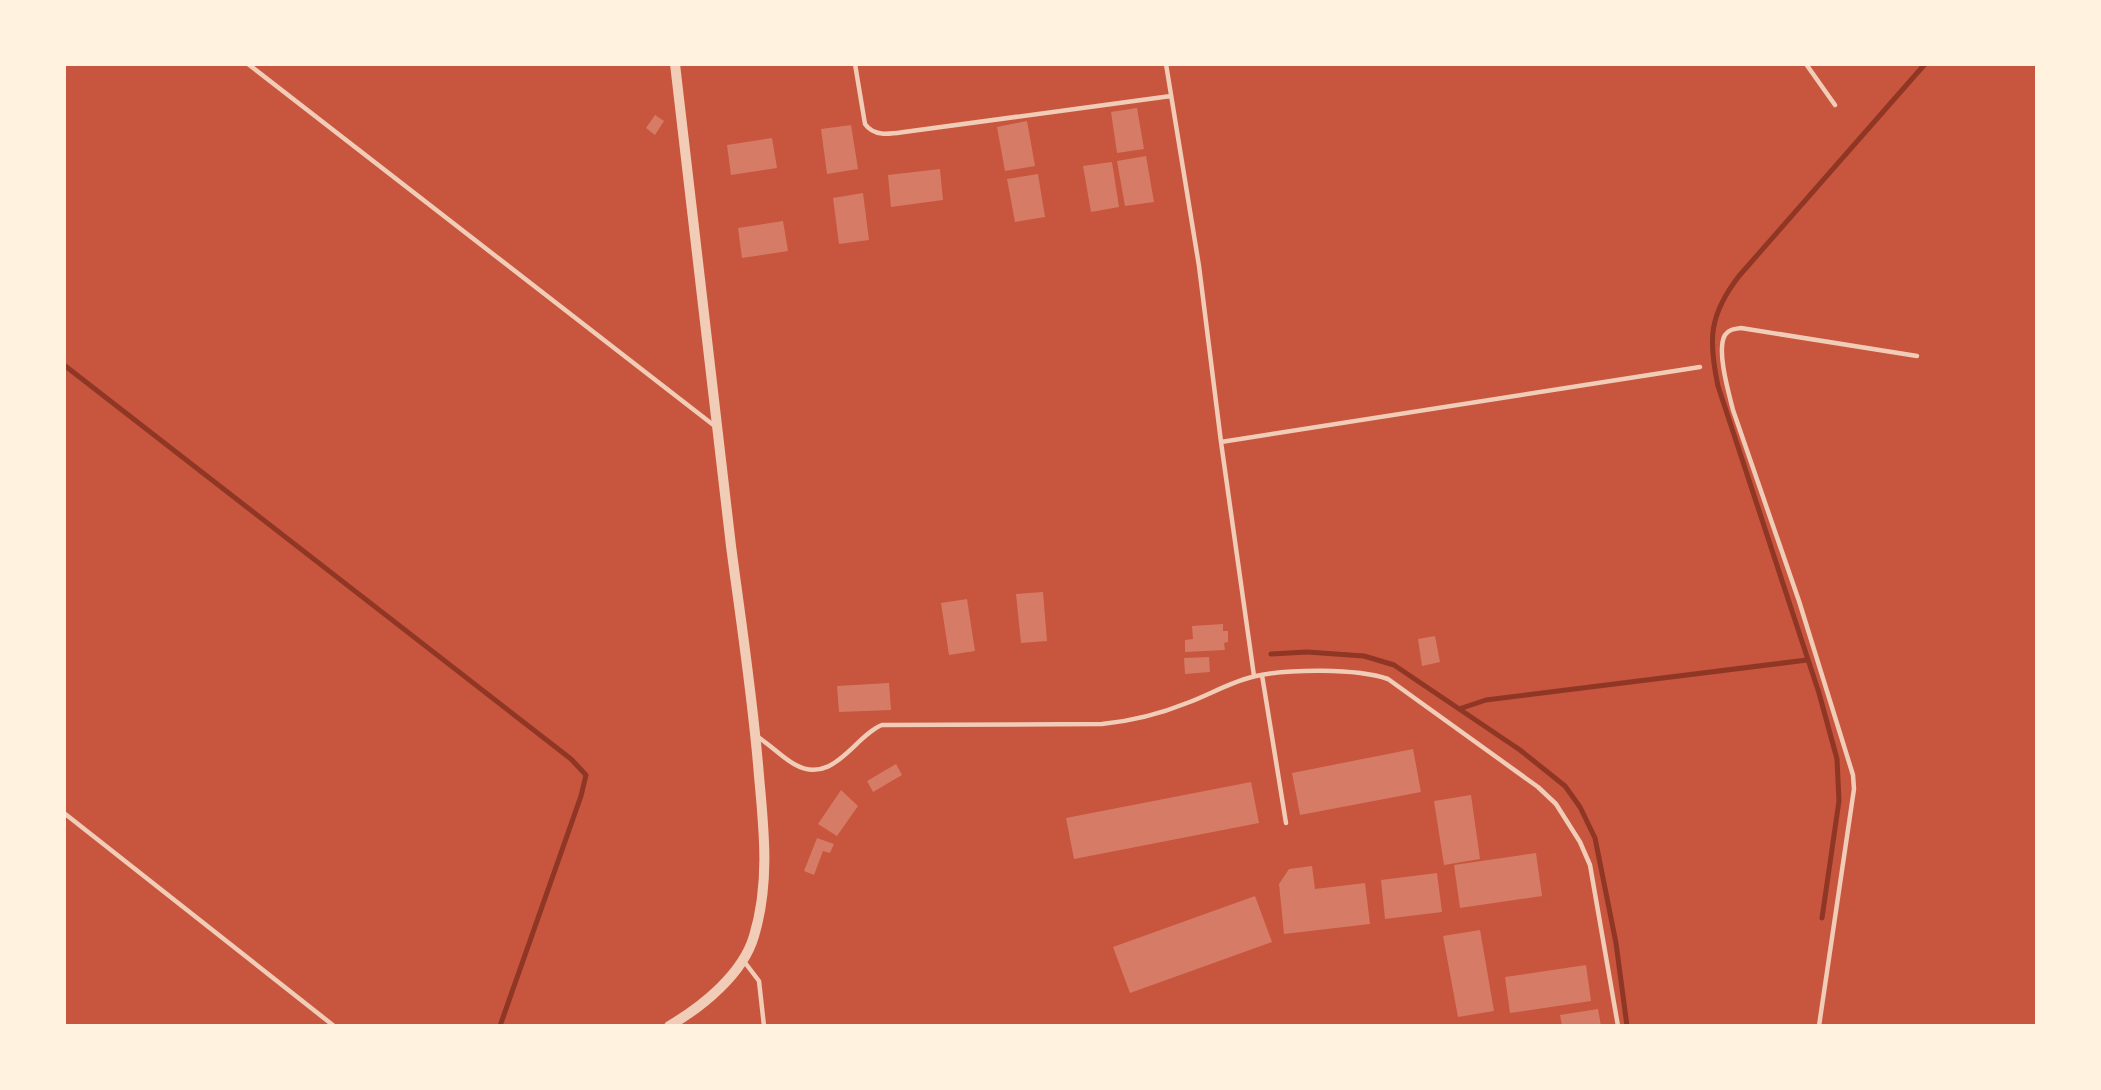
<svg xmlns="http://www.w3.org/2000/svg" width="2101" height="1090" font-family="'Nunito Sans',sans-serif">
	<rect width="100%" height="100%" fill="#c8553d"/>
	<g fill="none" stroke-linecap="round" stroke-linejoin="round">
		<path stroke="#8f3625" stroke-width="5" d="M64,365L571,759L586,775L581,796L500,1026
			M1271,654L1307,652L1364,656L1394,665L1520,750L1565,786L1580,807L1595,838L1616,943L1627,1026
			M1459,709L1486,700L1807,660
			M1822,918L1839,801L1837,759L1819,693L1718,386C1708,339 1709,315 1739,276L1925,64"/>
	</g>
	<path fill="#d67c66" d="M1137,108L1144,149L1117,153L1111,112Z
		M655,115L664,121L655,135L646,128Z
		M1027,121L1035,166L1005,171L997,127Z
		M851,125L858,169L827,174L821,129Z
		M772,138L777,168L731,175L727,145Z
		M1146,156L1154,202L1125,206L1117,161Z
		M1112,162L1119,207L1091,212L1083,166Z
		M940,169L943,200L891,207L888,175Z
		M1038,174L1045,217L1015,222L1007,179Z
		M863,193L869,240L839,244L833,198Z
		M783,221L788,251L742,258L738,228Z
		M1043,592L1047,641L1021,643L1016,594Z
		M967,599L975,651L949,655L941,603Z
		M1223,624V631H1228V642L1224,643L1225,650L1185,652V640L1193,639L1192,626Z
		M1435,636L1440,662L1422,666L1418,639Z
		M1209,657L1210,672L1185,674L1184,658Z
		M889,683L891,710L839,712L837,686Z
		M1413,749L1421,792L1300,815L1292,773Z
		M896,764L902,775L873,792L867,781Z
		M1251,782L1259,823L1074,859L1066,818Z
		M841,790L858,806L837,836L818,824Z
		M1471,795L1480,859L1444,865L1434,801Z
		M817,838L834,844L830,853L823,851L814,875L804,871Z
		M1536,853L1542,896L1460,908L1454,865Z
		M1312,866L1315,889L1365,883L1370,924L1284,934L1279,884L1289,869Z
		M1437,873L1442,912L1385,919L1381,880Z
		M1255,896L1272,942L1130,993L1113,947Z
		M1480,930L1494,1011L1458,1017L1443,936Z
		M1586,965L1591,1001L1510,1013L1505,977Z
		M1598,1009L1601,1026H1562L1560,1015Z"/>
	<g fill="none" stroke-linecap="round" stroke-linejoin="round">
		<path stroke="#f1ccb7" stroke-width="4.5" d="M248,64L716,427
			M855,64L865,124C874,137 890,134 904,132L1171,96
			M1166,64L1199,266L1221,442L1254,676
			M1806,64L1835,105
			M1221,442L1700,367
			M1262,675L1286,823
			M756,736C770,744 780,756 794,764C833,787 854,736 882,725L1102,724C1131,721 1160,714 1187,703C1209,695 1232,681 1256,676C1289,669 1356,668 1388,679L1538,787L1556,804L1580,842L1590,865L1618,1026
			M64,813L334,1026
			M743,960L759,981L764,1026
			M1819,1026L1854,789L1853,775L1799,601L1733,410C1729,394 1716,350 1725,335C1729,329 1735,329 1741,328L1917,356"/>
		<path stroke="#f1ccb7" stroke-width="10" d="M669,1026C702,1007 743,974 754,936C770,883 764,830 759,776C753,699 741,622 731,546C711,385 695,225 675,64"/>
	</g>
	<rect width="2101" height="1090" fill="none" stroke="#fff3e0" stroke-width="132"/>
</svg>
